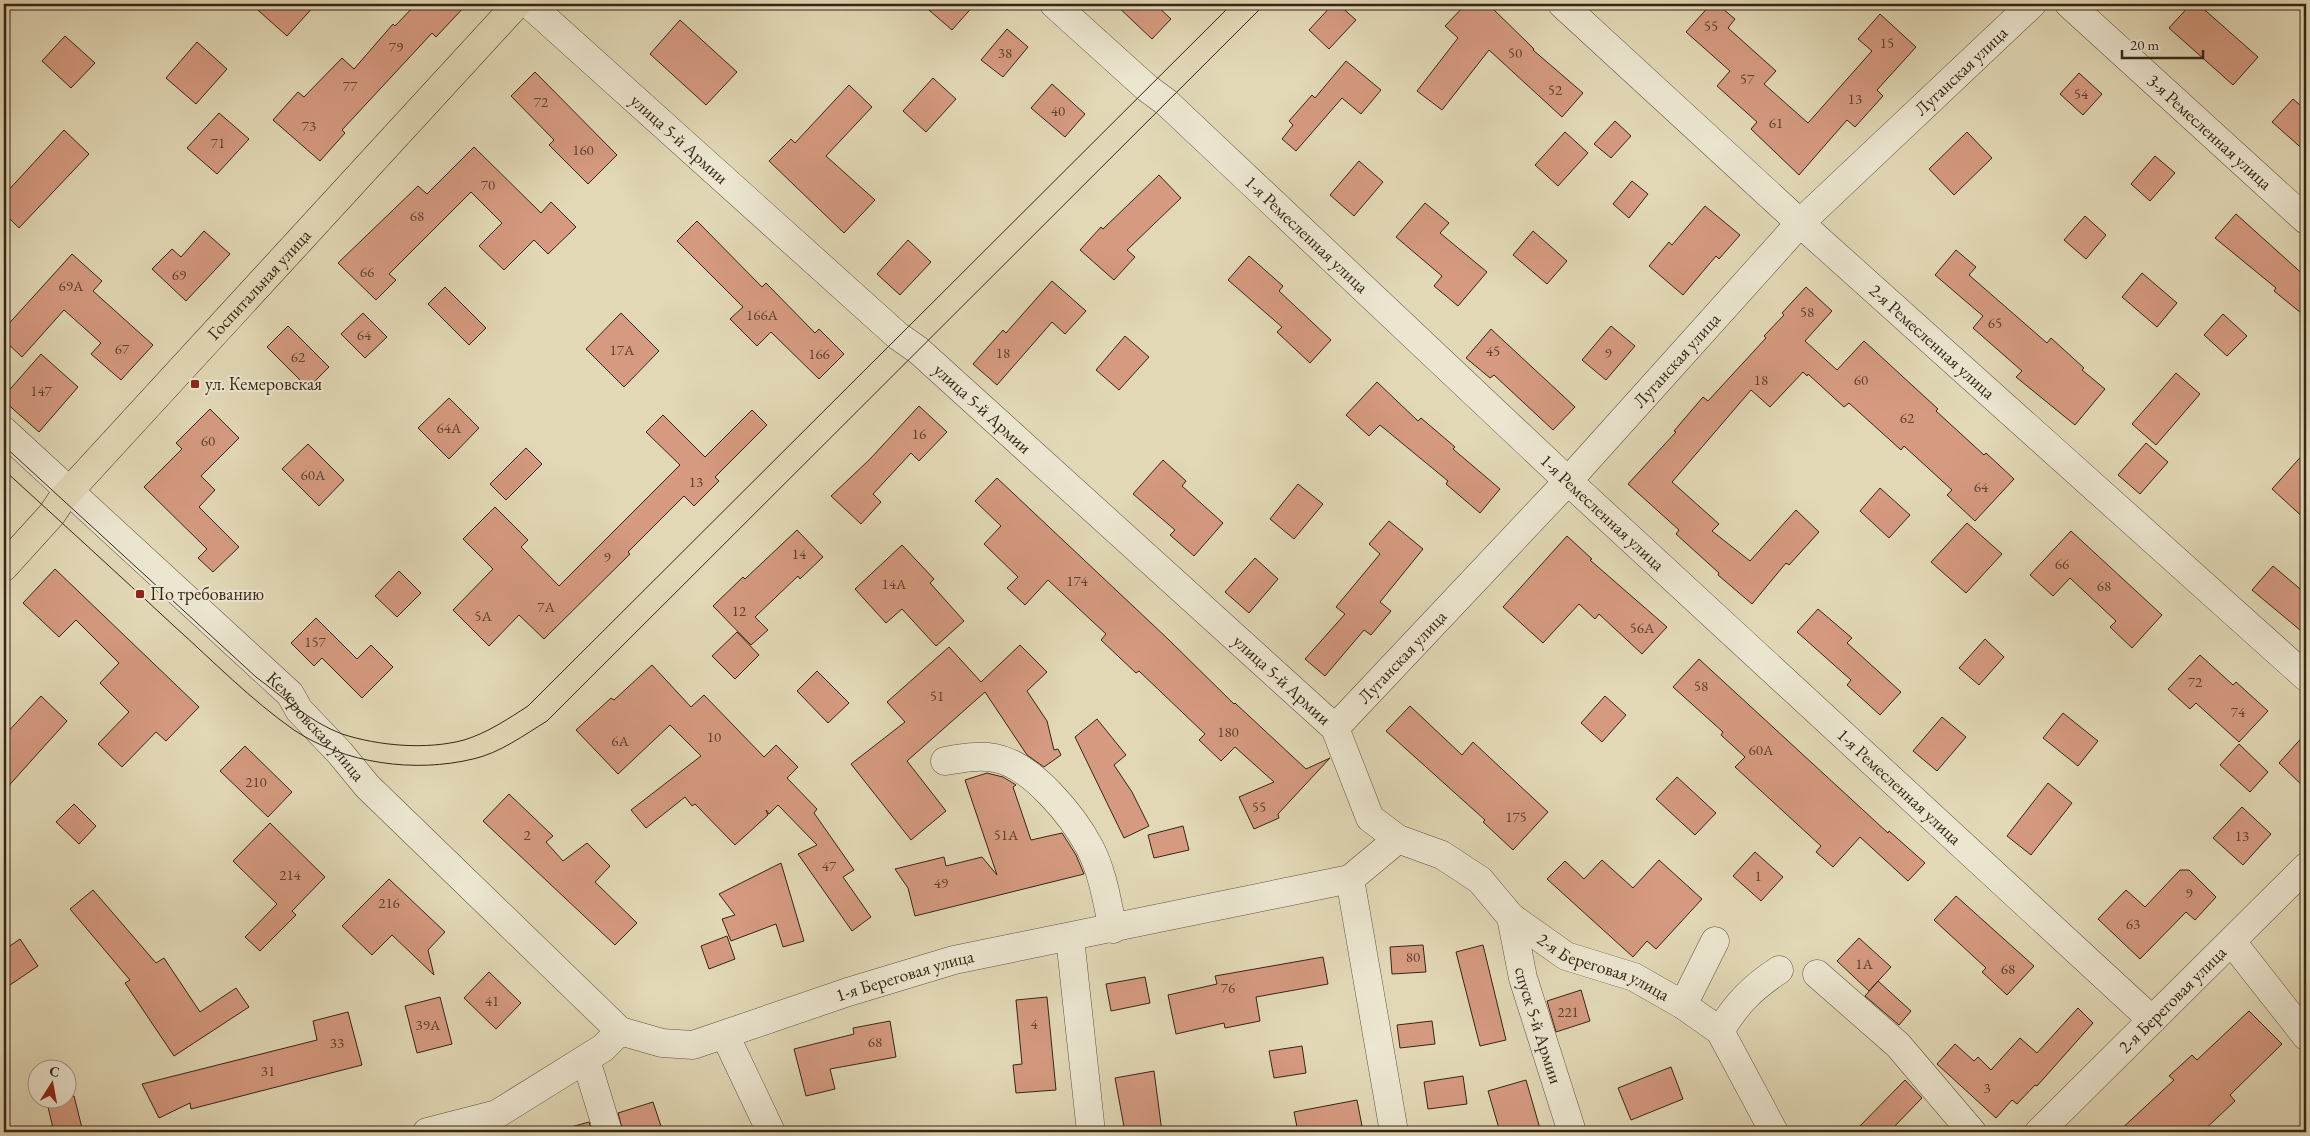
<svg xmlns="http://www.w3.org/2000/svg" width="2310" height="1136" font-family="'EB Garamond',serif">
	<rect width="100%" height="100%" fill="#e2d8b6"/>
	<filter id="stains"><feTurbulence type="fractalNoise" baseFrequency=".004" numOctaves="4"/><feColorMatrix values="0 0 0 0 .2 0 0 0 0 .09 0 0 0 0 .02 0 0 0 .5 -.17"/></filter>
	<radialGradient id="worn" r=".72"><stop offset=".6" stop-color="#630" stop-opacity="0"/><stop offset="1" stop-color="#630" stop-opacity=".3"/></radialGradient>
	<path fill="#d59a80" stroke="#362515" d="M251,4H316L287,36Z
		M416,4H467L436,37L432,33L342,130L345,133L320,161L273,120L298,92L304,97L342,58L354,69L393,24L395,26Z
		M922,4H975L952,30Z
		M1115,4H1155L1171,19L1152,39Z
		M1333,4H1338L1356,20L1329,49L1309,30Z
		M1466,4H1488L1534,49L1533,50L1583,93L1562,117L1489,50L1442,110L1417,91L1458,38L1445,26Z
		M1711,4H1717L1735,19L1728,28L1776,71L1764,84L1808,123L1872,51L1858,39L1880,14L1916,47L1877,90L1883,96L1855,127L1847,120L1799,175L1751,129L1757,122L1717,86L1730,71L1686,32Z
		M2191,4H2198L2258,57L2233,85L2169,28Z
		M680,20L737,72L706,105L650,54Z
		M1007,29L1028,47L1003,77L981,60Z
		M65,36L95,63L71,88L42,61Z
		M197,42L227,69L196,104L166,78Z
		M1346,61L1381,90L1361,114L1342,98L1296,151L1282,139L1293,125L1289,121L1312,95L1315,98Z
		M535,72L617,155L588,184L549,145L554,140L511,96Z
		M2079,73L2102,94L2083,115L2060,94Z
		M933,78L956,99L926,132L903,111Z
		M1052,84L1085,114L1065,137L1031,108Z
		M849,85L872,107L826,156L875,200L844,233L769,161L791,139L795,143Z
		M2293,99L2306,110V152L2272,122Z
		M219,113L249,139L217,174L187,148Z
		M1615,121L1631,136L1611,158L1594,144Z
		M64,130L89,154L19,228L4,213V195Z
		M1565,132L1588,153L1558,186L1535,165Z
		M1967,132L1992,158L1954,195L1929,169Z
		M474,147L541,213L551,202L576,227L548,254L534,240L504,270L479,246L502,223L471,192L389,274L396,280L376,300L338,263L418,186L427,194Z
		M2155,156L2175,173L2150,201L2131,184Z
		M1359,161L1383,182L1354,216L1330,195Z
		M1159,175L1181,198L1127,250L1135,257L1114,280L1080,250L1101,227L1103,229Z
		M1632,181L1648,194L1629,218L1613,204Z
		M1425,203L1449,223L1440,233L1487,272L1458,306L1434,286L1442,276L1396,237Z
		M1705,206L1740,235L1719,259L1716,256L1683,295L1649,266L1669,242L1672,245Z
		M2236,214L2306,277V317L2274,291L2276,288L2215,238Z
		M2085,216L2106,235L2086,259L2064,240Z
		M697,221L762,287L766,283L815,333L819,329L844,354L819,379L771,332L757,346L730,319L743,307L677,241Z
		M204,231L230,254L186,301L152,269L172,249L181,257Z
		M1533,231L1567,261L1547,284L1513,255Z
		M908,240L931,262L900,295L877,274Z
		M1956,250L1976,267L1969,275L2047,343L2051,338L2084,368L2082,370L2105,389L2075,425L2016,377L2022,371L1973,328L1983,316L1935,275Z
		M72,254L102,281L93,291L153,345L121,380L91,354L101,343L64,310L22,357L4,340V329Z
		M1249,256L1283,286L1279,291L1331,340L1310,363L1277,332L1282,327L1228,280Z
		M2142,273L2177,303L2157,327L2122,297Z
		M1052,281L1086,311L1065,334L1052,322L997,385L973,364L1003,330L1006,333Z
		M445,287L486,328L469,345L428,304Z
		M1806,287L1832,311L1805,341L1837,370L1864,341L1938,409L1936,411L1984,455L1986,453L2014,479L1975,521L1947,495L1952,490L1904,446L1901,450L1849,403L1844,407L1808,374L1807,376L1803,372L1770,407L1751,390L1672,482L1719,524L1712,531L1750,561L1796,510L1819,532L1789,565L1786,563L1752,604L1718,575L1719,573L1676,534L1679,530L1628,484L1676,432L1674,431L1703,397L1708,401L1766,338L1764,336L1784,315L1782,313Z
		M363,313L387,337L365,358L341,334Z
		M621,313L659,351L624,387L586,349Z
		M2223,314L2247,336L2227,356L2204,335Z
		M288,326L329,367L308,388L267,347Z
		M1611,326L1635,346L1606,380L1582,360Z
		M1491,329L1575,407L1553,430L1494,375L1490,378L1466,358Z
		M1125,336L1149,357L1119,390L1096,370Z
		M41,354L78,387L39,432L4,401V396Z
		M2176,373L2200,394L2156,445L2132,424Z
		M1377,382L1418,421L1421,418L1455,447L1453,449L1500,489L1480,513L1446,484L1448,481L1380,425L1369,436L1346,415Z
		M449,398L479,428L449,459L418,428Z
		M919,406L947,432L919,461L911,453L873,494L881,502L861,524L831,496L870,459Z
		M210,409L239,438L201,476L215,490L199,507L239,547L213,572L198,558L207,549L144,487L182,449L176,443Z
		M752,410L767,425L715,477L719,481L694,506L684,496L628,552L630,554L544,639L519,615L489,646L453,610L493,569L463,539L495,507L528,540L521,547L559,586L680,465L646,432L663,415L705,457Z
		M2146,443L2168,462L2140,494L2118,475Z
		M308,444L344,480L319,506L282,469Z
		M526,448L542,464L506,500L490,484Z
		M2306,451V520L2272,489Z
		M1163,460L1186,481L1182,486L1223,523L1194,556L1170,535L1175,530L1133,494Z
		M997,478L1168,639L1234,704L1235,703L1306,769L1330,758L1278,814L1279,818L1254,829L1239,797L1274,782L1235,747L1221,761L1199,740L1205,734L1139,671L1136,673L1101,640L1106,634L1048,580L1025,605L1007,588L1018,577L984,544L1001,526L975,501Z
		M1298,484L1323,504L1294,539L1270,519Z
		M1880,488L1910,515L1889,538L1860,511Z
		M1389,521L1423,549L1380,602L1391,611L1371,635L1364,630L1325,676L1305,659L1345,614L1336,607L1380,554L1369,544Z
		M1967,523L2002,554L1966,593L1931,562Z
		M797,530L823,557L800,579L798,576L755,617L768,630L751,645L713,606L743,577L745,579Z
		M2071,531L2162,615L2132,648L2110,627L2116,621L2070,578L2053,596L2030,575Z
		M1567,536L1592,559L1590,560L1667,627L1642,654L1599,614L1595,619L1579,604L1543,643L1503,607Z
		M902,545L934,579L930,583L964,621L936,646L902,609L886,623L855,589Z
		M1255,558L1278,579L1249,613L1225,592Z
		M2273,566L2306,594V635L2252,590Z
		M55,569L199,707L166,741L156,732L122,767L98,744L129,712L100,683L119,663L76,620L59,637L23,603Z
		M399,571L421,593L397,617L375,596Z
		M1818,609L1852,638L1847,643L1901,692L1880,715L1847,685L1851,680L1797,632Z
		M316,618L357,659L371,645L393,667L362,698L322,658L314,666L291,643Z
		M737,632L759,655L735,679L712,656Z
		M1985,639L2004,657L1979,685L1959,668Z
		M1020,645L1047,672L1027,691L1047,721L1054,750L1058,749L1061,755L1044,767L1027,755L985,692L907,761L946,811L911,840L851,764L905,722L887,702L949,647L981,682Z
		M2200,655L2233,685L2236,682L2268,711L2239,742L2196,703L2190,709L2168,689Z
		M1699,659L1888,833L1889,831L1925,863L1908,881L1860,837L1833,867L1816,852L1821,846L1735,767L1745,757L1721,735L1723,732L1673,687Z
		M652,665L691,707L704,695L764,757L776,745L798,767L787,778L817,809L814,813L854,870L843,877L871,917L852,931L798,854L817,845L778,805L769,814L766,810L768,815L735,845L695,804L692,806L685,797L646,828L631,810L701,756L670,725L618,774L576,730L611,698L614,700Z
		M817,671L849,703L828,723L797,691Z
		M41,696L67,721L4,791V736Z
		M1605,696L1626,715L1602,742L1581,723Z
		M1410,706L1462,755L1473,742L1548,812L1513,850L1483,822L1485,820L1386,731Z
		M2063,713L2098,741L2078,766L2043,738Z
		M1942,717L1966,737L1937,771L1913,751Z
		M1097,719L1126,755L1114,765L1132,792L1149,826L1124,838L1075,737Z
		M2306,733V789L2279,763Z
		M2239,744L2268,772L2250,792L2220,765Z
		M245,746L292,792L268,817L220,771Z
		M987,773L1003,777L1016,785L1013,787L1031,840L1062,833L1076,855L1084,874L915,916L908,888L895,869L944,857L946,866L982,857L997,875L965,780Z
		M1677,777L1716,813L1695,835L1656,799Z
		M2048,783L2072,803L2031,855L2007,836Z
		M509,794L553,836L546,842L563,861L587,843L610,866L595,882L637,923L615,945L483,821Z
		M74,804L96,826L79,844L56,822Z
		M2242,807L2271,834L2243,865L2213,838Z
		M270,823L325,877L292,911L296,915L260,951L245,937L277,904L233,861Z
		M1183,826L1189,850L1154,858L1148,835Z
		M1755,852L1783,877L1761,901L1733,876Z
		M1602,860L1633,888L1659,860L1702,899L1656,949L1647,941L1633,957L1547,879L1565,861L1584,879Z
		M781,863L804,941L783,947L776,924L731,941L722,919L735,915L719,894Z
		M2180,870H2189L2216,897L2195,920L2186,912L2140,959L2098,919L2126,890L2145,907Z
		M389,879L445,932L428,950L434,975L392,935L372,955L342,926Z
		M93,890L156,963L164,958L200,1012L236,988L249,1007L174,1056L125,983L130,980L70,909Z
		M1956,896L2034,966L2007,995L1982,972L1986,968L1934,920Z
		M727,936L735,959L709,969L701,946Z
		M1859,938L1891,967L1869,991L1837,961Z
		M20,939L38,966L4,989V950Z
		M1423,945L1426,972L1392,974L1390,947Z
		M1483,945L1506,1040L1480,1046L1456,952Z
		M1323,957L1328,984L1256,997L1260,1021L1225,1028L1224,1023L1176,1034L1168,995L1217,984L1215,976Z
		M489,972L521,1003L496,1029L464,998Z
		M1145,977L1150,1003L1111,1011L1106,984Z
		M1878,981L1911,1011L1899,1025L1865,996Z
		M1581,990L1590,1021L1556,1032L1547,1001Z
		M440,997L452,1044L417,1053L405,1006Z
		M1047,997L1056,1090L1016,1093L1013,1065L1022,1064L1016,1000Z
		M2078,1008L2093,1023L2037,1086L2035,1085L2017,1104L2012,1100L1996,1118L1937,1064L1955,1044L1974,1061L1978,1057L1991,1070L2020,1038L2037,1053Z
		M2249,1011L2282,1044L2230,1095L2235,1101L2202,1132H2118L2174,1080L2169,1076L2192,1055L2197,1060Z
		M348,1012L362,1065L191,1109L190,1103L159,1118L142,1084L317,1040L313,1021Z
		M890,1021L896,1057L830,1069L835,1089L806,1096L794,1049L854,1034L853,1028Z
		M1432,1021L1435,1044L1400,1048L1397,1025Z
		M1302,1046L1306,1073L1274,1078L1269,1051Z
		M1671,1067L1683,1099L1631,1120L1618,1088Z
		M1154,1071L1162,1132H1125L1115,1078Z
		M1463,1076L1467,1104L1428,1109L1424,1082Z
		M1526,1080L1541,1132H1500L1488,1091Z
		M1905,1080L1922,1098L1889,1132H1854Z
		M74,1096L83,1132H54L47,1103Z
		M1357,1100L1362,1126L1330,1132H1298L1294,1112Z
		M653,1102L663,1132H623L618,1113Z
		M589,1122L592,1132H572L571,1127Z"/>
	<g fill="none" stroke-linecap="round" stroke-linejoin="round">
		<defs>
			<g id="minor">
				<path id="s1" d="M529,4L898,336L918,350L1335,728L1370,818L1398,839L1442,855L1480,880L1511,917L1566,956L1634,977L1683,1005L1720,1031L1774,1132"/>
				<path id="s2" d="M1054,4L1147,88L1166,102L1568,481L2152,1020"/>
				<path id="s3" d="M1562,4L1800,223L2306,677"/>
				<path id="s4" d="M2069,4L2306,220"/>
				<path id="s5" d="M4,431L290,694L299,710L340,753L367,786L620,1031"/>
				<path id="s6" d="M1335,728L1568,481L1800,223L2032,4"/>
				<path d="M945,761C962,758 978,755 995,758C1032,765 1073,816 1090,848C1103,873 1107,902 1113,929"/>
				<path d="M1350,879L1394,1132"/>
				<path id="s7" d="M1511,917L1523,978L1572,1132"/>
				<path d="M1070,938L1091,1132"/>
				<path d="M2232,942L2306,1036"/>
				<path d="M1817,974L1898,1045L1972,1132"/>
				<path d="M1683,1005L1715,941"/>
				<path d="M1720,1031C1737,1003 1752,988 1779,970"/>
				<path d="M725,1035L771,1132"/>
				<path d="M586,1060L608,1132"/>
				<path id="s8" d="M427,1132L497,1114L603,1048L620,1031L662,1043L693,1045L848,992L954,960L1350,879L1398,839"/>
				<path id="s9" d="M2039,1132L2306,867"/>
			</g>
			<g id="major">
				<path id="s10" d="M4,567L52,514L62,499L517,4"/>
			</g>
		</defs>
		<use href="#minor" stroke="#61523d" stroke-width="29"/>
		<use href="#major" stroke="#362515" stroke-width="29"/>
		<use href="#minor" stroke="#ece6d0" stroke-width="28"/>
		<use href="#major" stroke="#e2d8b6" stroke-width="28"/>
		<path stroke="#362515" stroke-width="1" d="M4,446L256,677C283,697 310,722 342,734C379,746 427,750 464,740C487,733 508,719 528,706L1232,4
			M4,470C61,522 117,573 174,626C213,661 251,700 294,730C345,764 415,773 473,759C500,753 524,735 547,721L1265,4"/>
	</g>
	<g fill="#8f2418" stroke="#ece6d0" stroke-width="2">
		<rect x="190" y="379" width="10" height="10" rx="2.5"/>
		<rect x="135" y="589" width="10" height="10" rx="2.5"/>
	</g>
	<g text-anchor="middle" stroke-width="4" stroke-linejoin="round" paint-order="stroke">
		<g font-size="15" fill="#5e4230">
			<text x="1711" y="31">55</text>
			<text x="1887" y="48">15</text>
			<text x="396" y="52">79</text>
			<text x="1005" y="58">38</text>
			<text x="1515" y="58">50</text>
			<text x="1747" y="84">57</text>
			<text x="350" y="91">77</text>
			<text x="1555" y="95">52</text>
			<text x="2081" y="99">54</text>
			<text x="1855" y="104">13</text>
			<text x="541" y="107">72</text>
			<text x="1058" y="116">40</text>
			<text x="1776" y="128">61</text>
			<text x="309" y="131">73</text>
			<text x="218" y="148">71</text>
			<text x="583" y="155">160</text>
			<text x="488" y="190">70</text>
			<text x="417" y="221">68</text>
			<text x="367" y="277">66</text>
			<text x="179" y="280">69</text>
			<text x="71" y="291">69А</text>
			<text x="1807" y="317">58</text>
			<text x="762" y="320">166А</text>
			<text x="1995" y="328">65</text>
			<text x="364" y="340">64</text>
			<text x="122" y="354">67</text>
			<text x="622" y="355">17А</text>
			<text x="1493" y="356">45</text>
			<text x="1003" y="358">18</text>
			<text x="1608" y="358">9</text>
			<text x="819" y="359">166</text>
			<text x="298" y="362">62</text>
			<text x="1761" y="385">18</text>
			<text x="1861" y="385">60</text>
			<text x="41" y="396">147</text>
			<text x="1907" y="423">62</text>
			<text x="449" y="433">64А</text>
			<text x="919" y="439">16</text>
			<text x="208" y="446">60</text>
			<text x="313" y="480">60А</text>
			<text x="696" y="487">13</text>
			<text x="1981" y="492">64</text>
			<text x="799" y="559">14</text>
			<text x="607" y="562">9</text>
			<text x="2062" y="569">66</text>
			<text x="1077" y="586">174</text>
			<text x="894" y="589">14А</text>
			<text x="2104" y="591">68</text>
			<text x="546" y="612">7А</text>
			<text x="739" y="616">12</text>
			<text x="483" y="621">5А</text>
			<text x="1642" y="633">56А</text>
			<text x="315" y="647">157</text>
			<text x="2195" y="687">72</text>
			<text x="1701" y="691">58</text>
			<text x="937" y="701">51</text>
			<text x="2238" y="717">74</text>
			<text x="1228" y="737">180</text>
			<text x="714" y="742">10</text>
			<text x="620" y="746">6А</text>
			<text x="1761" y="755">60А</text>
			<text x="256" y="787">210</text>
			<text x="1259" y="812">55</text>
			<text x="1516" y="822">175</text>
			<text x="527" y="840">2</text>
			<text x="1006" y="840">51А</text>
			<text x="2242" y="841">13</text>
			<text x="829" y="871">47</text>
			<text x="290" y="880">214</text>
			<text x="1758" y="881">1</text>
			<text x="941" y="888">49</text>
			<text x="2189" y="898">9</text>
			<text x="389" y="908">216</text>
			<text x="2133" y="929">63</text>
			<text x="1413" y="962">80</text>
			<text x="1864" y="969">1А</text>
			<text x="2008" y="974">68</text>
			<text x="1228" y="993">76</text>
			<text x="492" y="1006">41</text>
			<text x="1568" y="1017">221</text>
			<text x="1034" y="1029">4</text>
			<text x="428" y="1030">39А</text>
			<text x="875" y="1047">68</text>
			<text x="337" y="1048">33</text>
			<text x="268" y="1076">31</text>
			<text x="1987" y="1093">3</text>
		</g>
		<g font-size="18" fill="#362515" stroke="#ece6d0">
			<text dy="6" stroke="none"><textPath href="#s6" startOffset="908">Луганская улица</textPath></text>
			<text dy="6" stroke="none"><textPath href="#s4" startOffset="190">3-я Ремесленная улица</textPath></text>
			<text dy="6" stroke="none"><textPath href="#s1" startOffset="202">улица 5-й Армии</textPath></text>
			<text dy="6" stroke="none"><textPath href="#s2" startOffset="342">1-я Ремесленная улица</textPath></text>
			<text dy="6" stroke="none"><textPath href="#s10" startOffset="381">Госпитальная улица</textPath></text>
			<text dy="6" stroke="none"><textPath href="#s3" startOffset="501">2-я Ремесленная улица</textPath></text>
			<text dy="6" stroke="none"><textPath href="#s6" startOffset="502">Луганская улица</textPath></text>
			<text dy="6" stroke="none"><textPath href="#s1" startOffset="608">улица 5-й Армии</textPath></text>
			<text dy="6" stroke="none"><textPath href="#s2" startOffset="748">1-я Ремесленная улица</textPath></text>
			<text dy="6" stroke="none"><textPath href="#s6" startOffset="98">Луганская улица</textPath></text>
			<text dy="6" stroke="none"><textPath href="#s1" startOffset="1012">улица 5-й Армии</textPath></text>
			<text dy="6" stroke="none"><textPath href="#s5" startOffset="430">Кемеровская улица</textPath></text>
			<text dy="6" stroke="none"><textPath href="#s2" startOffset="1152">1-я Ремесленная улица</textPath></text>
			<text dy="6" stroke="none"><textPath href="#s1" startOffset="1462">2-я Береговая улица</textPath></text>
			<text dy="6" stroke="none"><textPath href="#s8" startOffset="519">1-я Береговая улица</textPath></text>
			<text dy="6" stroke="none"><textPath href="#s9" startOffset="188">2-я Береговая улица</textPath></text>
			<text dy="6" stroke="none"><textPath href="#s7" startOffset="112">спуск 5-й Армии</textPath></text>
		</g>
		<g font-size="18" fill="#362515" stroke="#ece6d0" text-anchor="start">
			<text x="205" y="390">ул. Кемеровская</text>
			<text x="150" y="600">По требованию</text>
		</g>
	</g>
	<rect width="2310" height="1136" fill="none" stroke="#e2d8b6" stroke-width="20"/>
	<rect x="5" y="5" width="2300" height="1126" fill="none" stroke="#362515" stroke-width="2.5"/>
	<rect x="10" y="10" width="2290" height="1116" fill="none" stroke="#362515"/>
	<g transform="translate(52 1084) rotate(11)"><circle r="24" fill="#ece6d0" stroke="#a39985"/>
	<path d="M0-4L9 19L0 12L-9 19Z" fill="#8f2418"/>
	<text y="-8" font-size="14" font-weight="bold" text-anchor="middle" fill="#362515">С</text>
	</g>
	<path d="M2122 50v8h81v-8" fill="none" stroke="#362515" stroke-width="2.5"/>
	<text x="2130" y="50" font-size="15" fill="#362515" stroke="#ece6d0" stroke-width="4" paint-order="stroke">20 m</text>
	<rect width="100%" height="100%" filter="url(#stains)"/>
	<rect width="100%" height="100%" fill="url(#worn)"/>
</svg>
